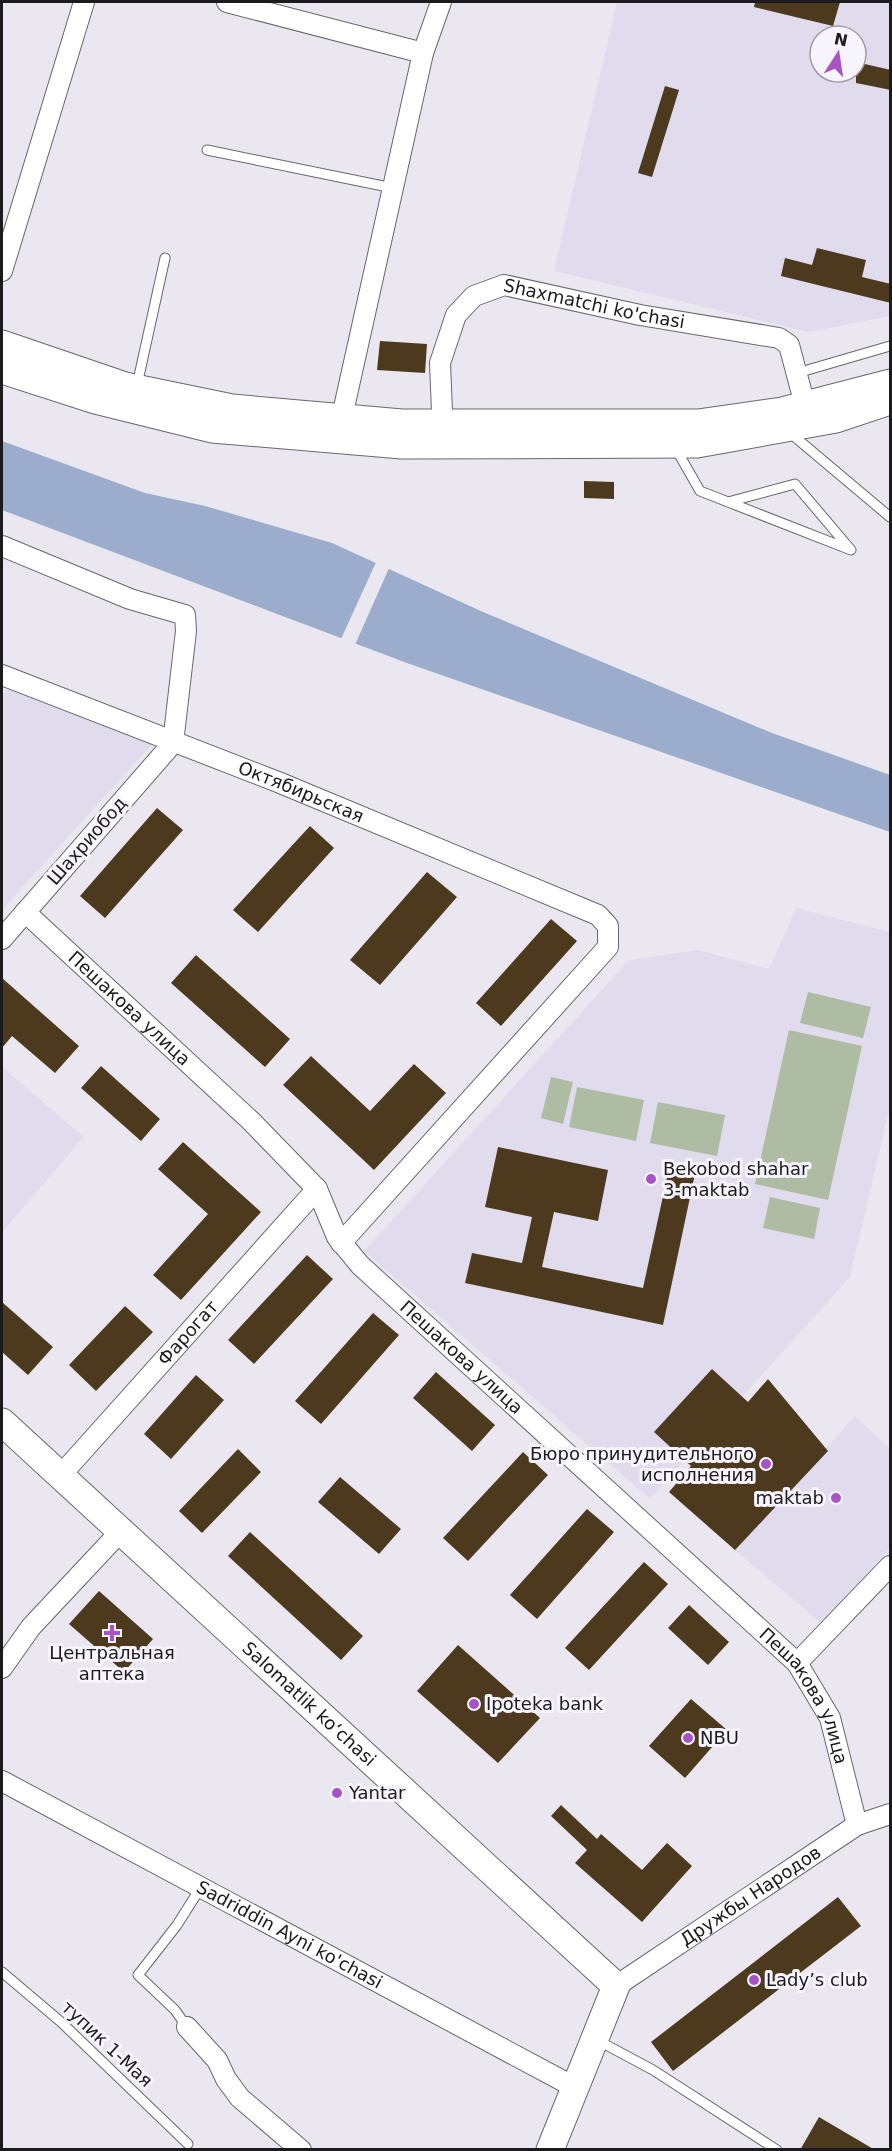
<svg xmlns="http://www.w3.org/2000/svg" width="892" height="2151" font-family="'DejaVu Sans',sans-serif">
	<rect width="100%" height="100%" fill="#eae7f0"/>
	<path fill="#e1dced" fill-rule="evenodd" d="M617,2H890V316L809,332L554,271ZM820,36H856V72H820Z
		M20,675L161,734L2,910V696Z
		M796,908L890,932V1107L850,1277L650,1499L364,1251L629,960L698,950L769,969Z
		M2,1067L84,1137L2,1232Z
		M855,1416L890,1449V1548L822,1624L735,1550Z"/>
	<path fill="#aebca3" d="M808,992L871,1007L863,1038L800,1023Z
		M789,1030L862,1046L828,1200L755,1184Z
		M551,1077L573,1082L563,1124L541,1118Z
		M577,1087L644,1100L636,1141L569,1127Z
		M658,1102L725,1115L717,1156L650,1143Z
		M770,1197L820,1208L814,1239L763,1228Z"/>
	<path fill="#9baccc" d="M2,441L145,493L205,506L332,543L483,612L772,733L890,775V832L407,663L2,510Z"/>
	<path fill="#eae7f0" d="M377,560L390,566L354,647L341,639Z"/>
	<path fill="#4d3a1e" d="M755,2H840L833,26L754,7Z
		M856,62L891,70V90L856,83Z
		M665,86L679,90L652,177L638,173Z
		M817,248L866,260L862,277L891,284V303L781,276L785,258L812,265Z
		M380,341L427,344L425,373L377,370Z
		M584,481L614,482V499L584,498Z
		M157,808L183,830L105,918L80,896Z
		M310,826L334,848L258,932L233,910Z
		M427,872L457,897L380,985L350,960Z
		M551,919L577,941L501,1026L476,1003Z
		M196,955L290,1039L265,1067L171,983Z
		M2,978L79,1046L55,1073L12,1036L2,1048Z
		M311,1056L370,1111L414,1064L446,1093L374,1170L283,1085Z
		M101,1066L160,1119L141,1141L81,1088Z
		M183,1142L261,1212L181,1300L153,1275L208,1214L158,1169Z
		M498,1147L608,1170L598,1221L554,1212L542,1267L643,1288L670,1164L696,1169L663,1325L465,1283L472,1253L522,1263L532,1217L485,1207Z
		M307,1255L333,1279L254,1364L228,1340Z
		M2,1302L53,1347L28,1375L2,1352Z
		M125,1306L153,1332L96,1391L69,1365Z
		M373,1313L399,1335L321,1424L295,1401Z
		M712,1369L748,1402L768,1379L828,1451L735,1550L669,1492L691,1466L654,1432Z
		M436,1372L495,1425L472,1451L413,1398Z
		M196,1375L224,1400L171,1459L144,1434Z
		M238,1449L261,1472L202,1533L179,1511Z
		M523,1452L548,1475L468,1561L443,1538Z
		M340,1477L401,1529L379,1554L318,1502Z
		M587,1509L614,1532L537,1619L510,1595Z
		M250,1532L363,1636L341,1660L228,1556Z
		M644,1562L668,1584L589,1670L565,1648Z
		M99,1591L153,1639L124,1672L69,1624Z
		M689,1605L729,1642L708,1665L668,1628Z
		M458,1645L540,1718L498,1763L417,1691Z
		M691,1699L727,1730L685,1778L649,1746Z
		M561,1805L597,1839L601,1834L642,1870L667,1843L692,1866L642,1922L575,1863L587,1850L551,1816Z
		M838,1897L861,1926L673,2071L651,2042Z
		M819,2117L875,2150H800Z"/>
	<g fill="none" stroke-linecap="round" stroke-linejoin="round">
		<defs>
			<path id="lane" d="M207,150L393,188
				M797,373L890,346
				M137,385L165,258
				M789,432L890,517
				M676,449L700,491L851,550L795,484L728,502
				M2,1972L61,2022L188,2144
				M187,2027L175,2010L138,1975L177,1925L201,1887
				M597,2040L653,2070L777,2150"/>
			<g id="street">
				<path d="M227,2L423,53"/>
				<path d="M2,271L84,2"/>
				<path d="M339,430L423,53L441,2"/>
				<path id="s1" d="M443,436L440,363L456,315L474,296L504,285L640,315L779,338L789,345L805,405"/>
				<path d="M2,546L130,599L185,615L186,631L173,743L2,939"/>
				<path id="s2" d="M2,675L278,782L598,915L608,926V947L341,1243"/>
				<path id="s3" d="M25,912L251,1121L317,1189L337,1237L360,1265L797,1663L830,1718L857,1825"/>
				<path id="s4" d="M60,1476L317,1189"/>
				<path d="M797,1663L890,1566"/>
				<path d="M2,1668L31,1627L120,1532"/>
				<path id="s5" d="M2,1781L576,2088"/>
				<path id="s6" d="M616,1986L857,1825L890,1814"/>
				<path d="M187,2027L217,2060L226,2079L240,2098L301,2150"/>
			</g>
			<g id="secondary">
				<path d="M2,344L125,386L232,408L402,423H698L782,411L890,383"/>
				<path d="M2,370L95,400L212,429L402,445L697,444L836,419L890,401"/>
				<path id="s7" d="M2,1422L616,1986L550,2150"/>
			</g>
		</defs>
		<use href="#lane" stroke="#69666e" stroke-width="11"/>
		<use href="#street" stroke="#69666e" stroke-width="22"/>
		<use href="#secondary" stroke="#69666e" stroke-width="29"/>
		<use href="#lane" stroke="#fff" stroke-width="9"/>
		<use href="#street" stroke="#fff" stroke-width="20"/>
		<use href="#secondary" stroke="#fff" stroke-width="27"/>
	</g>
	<g fill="#a653c3" stroke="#f7f4fe" stroke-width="2">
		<circle cx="651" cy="1179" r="6"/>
		<circle cx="766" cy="1464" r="6"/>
		<circle cx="836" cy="1498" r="6"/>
		<path d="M109 1624h6v6h6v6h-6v6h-6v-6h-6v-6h6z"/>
		<circle cx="474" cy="1704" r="6"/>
		<circle cx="688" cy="1738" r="6"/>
		<circle cx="337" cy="1793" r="6"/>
		<circle cx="754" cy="1980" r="6"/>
	</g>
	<g text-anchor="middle" stroke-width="6" stroke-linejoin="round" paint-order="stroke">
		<g font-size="18" fill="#1b1a1d" stroke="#f7f4fe">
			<text dy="6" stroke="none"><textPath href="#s1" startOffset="274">Shaxmatchi ko'chasi</textPath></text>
			<text dy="6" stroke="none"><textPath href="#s2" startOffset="321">Октябирьская</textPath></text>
			<text transform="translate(87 841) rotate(-49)" y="6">Шахриобод</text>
			<text dy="6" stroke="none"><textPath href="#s3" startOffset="142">Пешакова улица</textPath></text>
			<text dy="6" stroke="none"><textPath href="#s4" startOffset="192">Фарогат</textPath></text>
			<text dy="6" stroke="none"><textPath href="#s3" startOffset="628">Пешакова улица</textPath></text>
			<text dy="6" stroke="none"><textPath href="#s3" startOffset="1114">Пешакова улица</textPath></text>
			<text dy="6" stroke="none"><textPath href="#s7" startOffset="417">Salomatlik ko‘chasi</textPath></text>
			<text dy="6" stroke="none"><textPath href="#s6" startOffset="162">Дружбы Народов</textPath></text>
			<text dy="6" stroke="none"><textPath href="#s5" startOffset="326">Sadriddin Ayni ko'chasi</textPath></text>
			<text transform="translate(107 2044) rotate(43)" y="6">тупик 1-Мая</text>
		</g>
		<g font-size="18" fill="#1b1a1d" stroke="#f7f4fe" text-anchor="start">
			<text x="663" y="1175">Bekobod shahar<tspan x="663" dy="21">3-maktab</tspan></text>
			<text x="754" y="1460" text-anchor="end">Бюро принудительного<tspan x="754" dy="21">исполнения</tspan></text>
			<text x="824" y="1504" text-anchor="end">maktab</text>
			<text x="112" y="1659" text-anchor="middle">Центральная<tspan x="112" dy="21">аптека</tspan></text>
			<text x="486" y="1710">Ipoteka bank</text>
			<text x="700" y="1744">NBU</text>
			<text x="349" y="1799">Yantar</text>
			<text x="766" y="1986">Lady’s club</text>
		</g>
	</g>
	<rect width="892" height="2151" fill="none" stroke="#1b1a1d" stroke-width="6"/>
	<g transform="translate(838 54) rotate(12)"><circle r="28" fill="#f7f4fe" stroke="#9f9da4" stroke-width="1.5"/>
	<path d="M0-4.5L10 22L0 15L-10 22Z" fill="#a653c3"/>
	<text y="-9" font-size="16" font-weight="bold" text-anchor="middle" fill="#1b1a1d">N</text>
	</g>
</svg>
